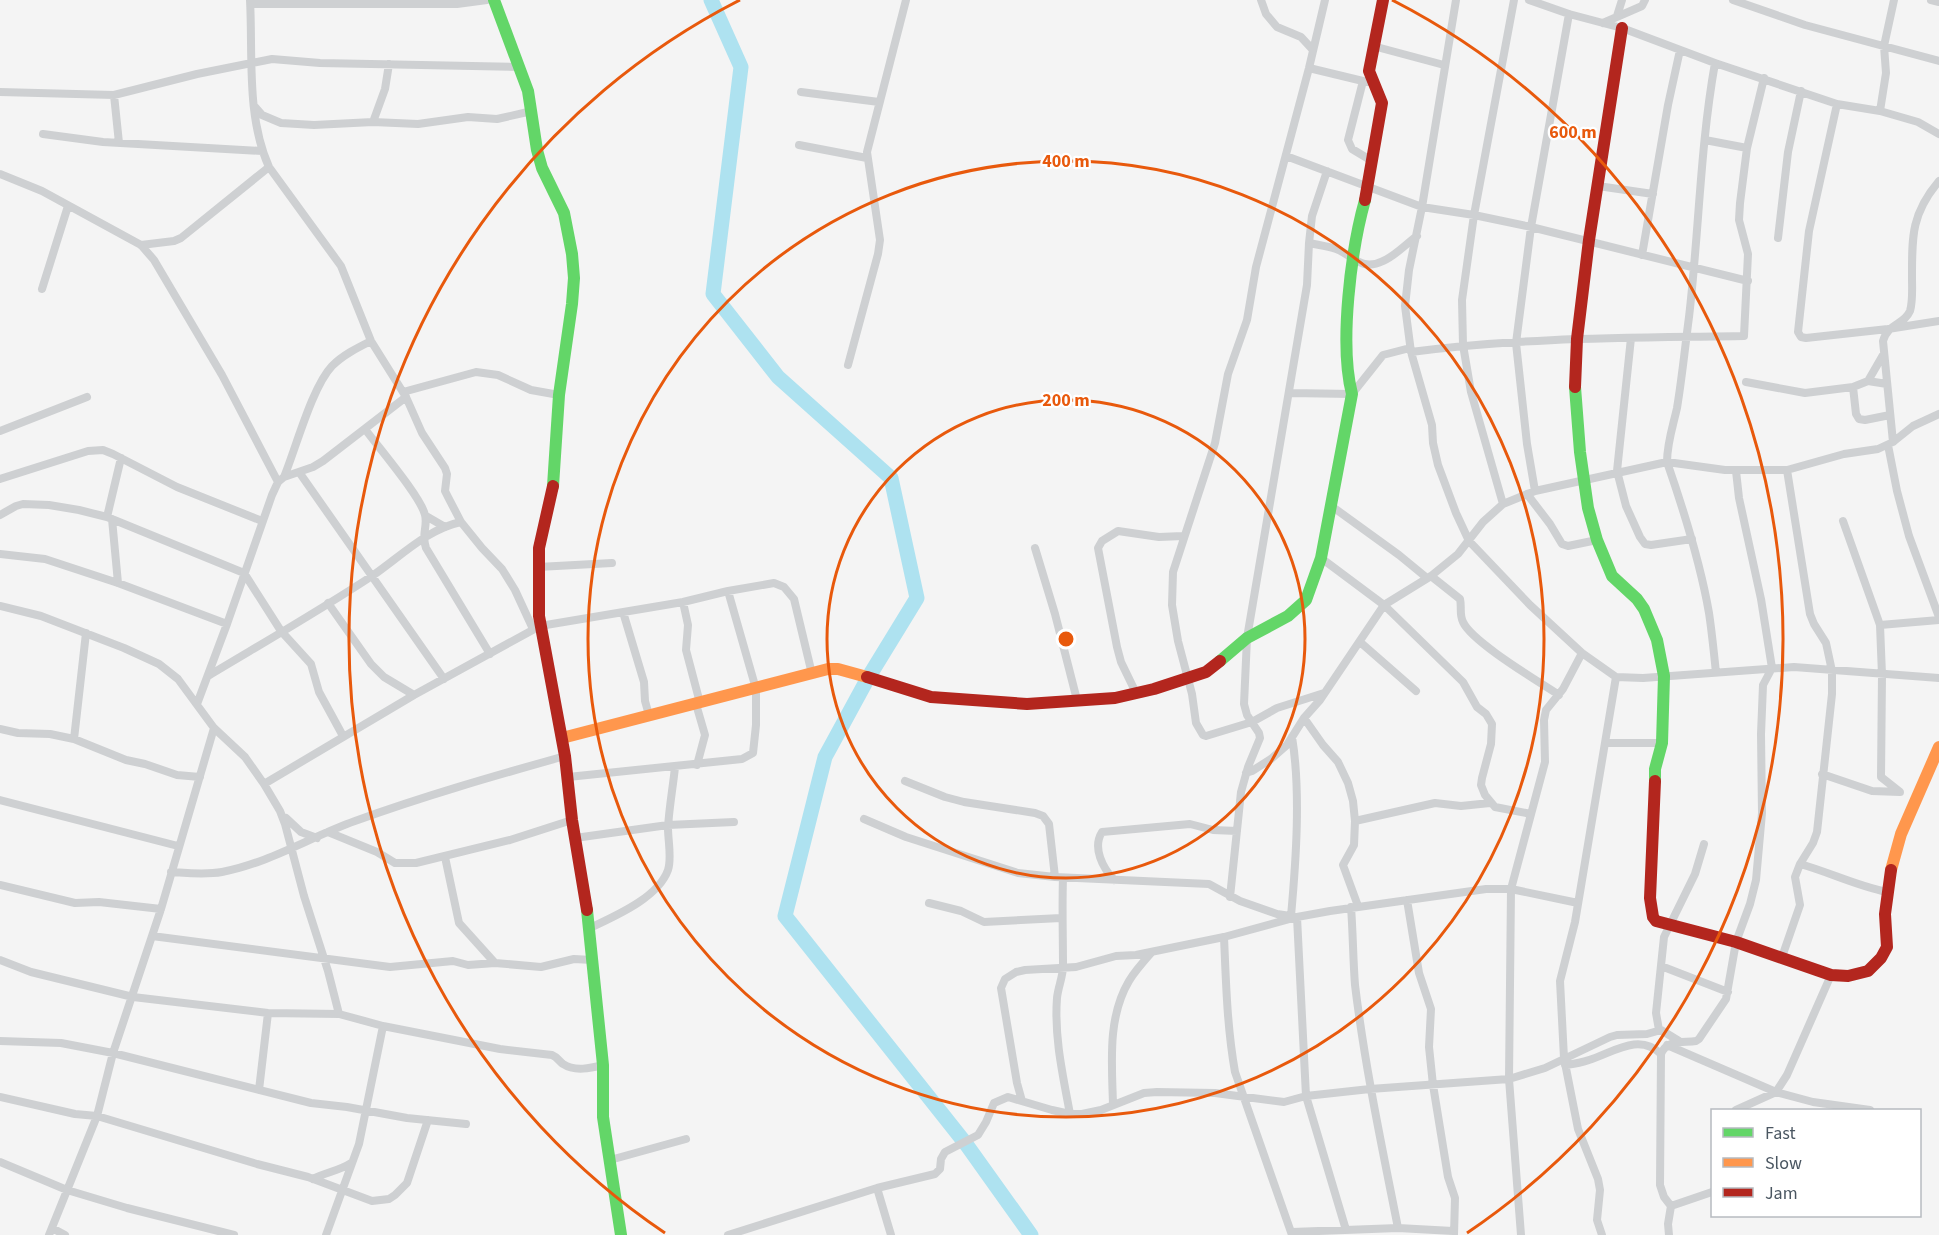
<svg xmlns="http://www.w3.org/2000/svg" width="1939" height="1235" font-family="'Source Sans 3',sans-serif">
	<rect width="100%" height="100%" fill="#f4f4f4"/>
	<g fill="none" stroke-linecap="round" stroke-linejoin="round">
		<path stroke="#aee2f0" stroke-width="15" d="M711,0L741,67L713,294L778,377L891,478L917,598L868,678L825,757L785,916L966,1144L1031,1235"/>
		<path stroke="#ced0d2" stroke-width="8" d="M250,0C253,54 246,116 269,167L341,266L371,341L406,397L422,433L445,468L447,474L445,491L448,497L461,522L482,548L502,569L515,590L533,629
			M1261,0L1266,14L1277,27L1301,37L1313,50
			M1456,0L1422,207L1409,270L1405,306L1411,352L1432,425L1433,443L1438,465L1456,513L1469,541L1530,605L1582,653L1616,677L1643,678L1794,667L1939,678
			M1529,0L1569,14L1622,28L1715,63L1837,104L1880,111L1918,122L1939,134
			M1733,0L1805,25L1939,61
			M1931,0L1939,2
			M251,4H457L487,0
			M1617,16L1622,0
			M1603,23L1642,6L1645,0
			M1373,46L1444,65
			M1715,63C1700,147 1699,232 1689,317C1685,347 1682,378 1677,408C1673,426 1667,443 1667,462C1684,511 1700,561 1709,613C1712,633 1714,653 1716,673
			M1309,68L1367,82
			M1363,81L1348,140L1352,149L1372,161
			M0,92L114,95L197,74L272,59L320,63L520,67
			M801,92L879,102
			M114,95L119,143
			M1837,104L1809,231L1798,332L1801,337L1806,338L1888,329L1939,321
			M255,107L262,115L281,123L314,125L373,122L418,124L468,117L497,119L532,111
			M1880,111L1886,73L1884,46L1894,0
			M373,122L385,89L389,64
			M43,134L103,142L262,151
			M1705,140L1747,148
			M799,145L867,158
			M1286,156L1422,207L1474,215L1531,227L1748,281
			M0,174L42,191L141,245L154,260L222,375L278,482
			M1598,186L1653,194
			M1778,238L1788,152L1801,91
			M1309,243C1318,245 1327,246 1336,249C1353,255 1361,272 1383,261C1395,256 1406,244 1417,236
			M141,245L174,241L181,238L269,167
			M1642,255L1668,105L1680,50
			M42,289L68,206
			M1631,338L1617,471L1626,506L1640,537L1645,544L1651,545L1692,539
			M1411,352C1521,337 1633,338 1744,336L1748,254L1739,220L1740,203L1747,148L1764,78
			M848,365L878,254L880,240L867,152L906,0
			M1868,381L1883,355
			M1746,382L1805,393L1853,387L1868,381L1887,384
			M1853,387L1856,414L1859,419L1865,420L1890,415
			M403,392L476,372L498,375L531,390L559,395
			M1290,393L1352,394L1383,355L1410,348
			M365,429C378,447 421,497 425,515C428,526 421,535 426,548L490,654
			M0,431L87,397
			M1893,442L1883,341C1888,323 1904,325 1910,311C1913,301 1912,288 1912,278C1912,237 1911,214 1939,181
			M1888,445L1897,491L1909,536L1939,617
			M299,472L444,679
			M284,477L313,467L323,461L406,397
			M0,479L88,451L103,450L113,454L177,487L262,521
			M1535,491L1527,444L1516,343L1531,227L1569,14
			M1527,494L1550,524L1562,544L1568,546L1597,540
			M1503,504L1471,392L1463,345L1462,300L1474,215L1514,0
			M1330,505L1399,555L1427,578
			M0,515L16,506L23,504L49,505L79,510L107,517L244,573L281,631L311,664L319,692L343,736
			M426,516L445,527
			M107,517L121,458
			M112,519L118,583
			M1035,548L1055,614L1077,700
			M0,554L45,559L118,583L227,624
			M1321,558L1384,605L1463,682L1477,707L1486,714L1492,724L1491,744L1482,778L1481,785L1485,795L1495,807L1531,814
			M538,567L612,563
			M1431,576L1460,599C1462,607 1459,614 1463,622C1472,642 1538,681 1559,695
			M683,602L688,625L686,650L700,703
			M328,603L371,664L384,677L414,695
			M0,606L41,616L124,648L159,664L178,679L214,728L245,757L264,784L280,811L285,824L304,896L328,971L339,1014
			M623,612L644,682L645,701L649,715
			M1880,625L1939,620
			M1360,642L1416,691
			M208,676C263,643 319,611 372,576C400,557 427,529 461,522
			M1136,693L1121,662L1117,647L1098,548L1102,541L1118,531L1159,537L1183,536
			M1324,693L1277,708L1252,722L1206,736L1203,735L1196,723L1192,694L1178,641L1172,605L1173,572L1215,443L1228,374L1247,320L1256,267L1309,68L1325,0
			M197,704L227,624L272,495L278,482L284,477C296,448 312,387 332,366C343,355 357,348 371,341
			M696,704L705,735L697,765
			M1304,718L1323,745L1338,762L1348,783L1353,801L1355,821L1354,845L1343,865L1358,906
			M0,729L18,733L50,734L74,739L126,760L145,764L177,775L200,777
			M74,739L86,633
			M1606,743H1662
			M1246,773L1252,771L1271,759L1287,745L1304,718L1320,700L1384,605L1431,576L1458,554L1483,522L1503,504L1535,491L1667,462L1725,470H1787L1844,454L1878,449L1893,442L1913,426L1939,414
			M1822,774L1872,791L1900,792L1881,777L1882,675L1880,625L1843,521
			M568,777L742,759L753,753L756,725V689L728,591
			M905,781L945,797L964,802L1035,813L1043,816L1049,824L1055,877
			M264,784L414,695L540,626L683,602L728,591L774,583L784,587L794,599L812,674
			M0,800L178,846
			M286,818L301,832L317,838
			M864,819L906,837L1018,873L1055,877L1209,884L1240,901L1277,914L1297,917L1306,1096L1346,1230
			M1355,821L1435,803L1461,806L1490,803
			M328,832L377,852L395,863H416L510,840L572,820
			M575,838L668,825L734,822
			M445,857L459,923L495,963
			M1800,864C1829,872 1857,886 1887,892
			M171,872C188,873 205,875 222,872C269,863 310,837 355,821C424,796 494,776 565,756
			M1063,878C1062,907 1063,937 1063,966C1063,977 1058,987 1057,998C1054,1037 1063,1076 1070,1114
			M1114,880C1103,868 1092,848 1102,832L1190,824L1213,830L1237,831
			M0,885L75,903L99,902L161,909
			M1230,897L1241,792L1248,767L1260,738L1259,733L1247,715L1244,704L1247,638L1307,285L1309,243L1312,216L1327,171
			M1407,900L1419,973L1431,1009L1429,1047L1433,1085L1448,1177L1455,1198L1454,1235
			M929,903L961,911L984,922L1061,918
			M1351,907C1353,933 1353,959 1355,985C1365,1067 1382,1147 1398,1228
			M1291,916C1296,861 1301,791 1292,737
			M590,928C615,916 658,898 668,870C672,858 668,841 668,828C669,808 673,787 675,767
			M152,936L390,967L453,961L468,965L495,963L541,967L574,959L592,960
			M1224,937C1226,982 1227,1027 1235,1072L1292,1235
			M1782,957L1800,905L1795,877L1800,864L1813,843L1817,832L1832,694V671L1826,643L1814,624L1810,614L1787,470
			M0,960L31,972L133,997L268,1013L339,1014L383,1026L500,1049L552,1055C557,1057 559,1061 563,1064C575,1072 591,1068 603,1065
			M1661,966L1728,992
			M1659,1030L1656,1013L1664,937L1695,874L1704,844
			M0,1041L61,1043L113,1053L311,1103L347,1107L407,1118L466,1124
			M1667,1045L1776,1092L1813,1102L1870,1110
			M1565,1065C1573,1064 1581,1063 1589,1060C1612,1053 1639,1032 1661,1054
			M259,1090L268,1013
			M0,1097L75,1114L97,1116L257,1164L308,1177L372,1201L389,1199L395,1195L407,1183L428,1120
			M1022,1101L1017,1083L1001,988L1005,979L1016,972L1025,970L1076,967L1116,956L1136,955L1224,937L1297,917L1330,911L1486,889H1511L1578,903
			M1113,1105C1112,1064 1107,1018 1129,981C1135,971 1144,961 1152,952
			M1736,1110L1776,1092L1787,1075L1831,975
			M610,1160L686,1139
			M0,1162L67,1190L127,1208L234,1235
			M313,1179C326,1172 339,1171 351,1163
			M877,1188L891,1235
			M1671,1206L1712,1192
			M52,1228L65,1235
			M1292,1232L1398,1228L1453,1231
			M49,1235L97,1116L113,1053L161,909L214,728
			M326,1235L359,1144L383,1026
			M728,1235L877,1188L935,1174L940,1169L941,1159L945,1152L978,1135L986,1122L994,1103L1008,1097L1052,1110L1070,1114H1082L1101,1110L1144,1093L1157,1092L1215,1093L1284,1102L1306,1096L1370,1089L1509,1079L1545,1068L1610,1037L1617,1035L1647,1034L1661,1030L1679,1041
			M1521,1235L1509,1079L1511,889L1545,762L1544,720L1546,710L1563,689L1582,653
			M1602,1235L1597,1220L1600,1190L1598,1179L1578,1129L1564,1058L1560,981L1575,922L1616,677
			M1669,1235L1668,1224L1671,1206L1664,1197L1660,1185L1661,1054C1667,1039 1683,1043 1696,1041L1699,1039L1726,999L1736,942L1750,904L1756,880L1762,813L1761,734L1763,685L1772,668L1761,599L1739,498L1736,471"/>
		<path stroke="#63d668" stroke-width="12" d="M494,0L528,91L537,150L542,168L564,213L572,254L574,278L572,304L559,395L553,486
			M1575,387L1580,452L1588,508L1597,540L1612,576L1637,599L1644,609L1657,640L1664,676L1662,743L1655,769V781
			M1220,661L1247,638L1288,616L1306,600L1321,558L1352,394C1339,344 1351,250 1365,200
			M587,910L603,1065V1117L621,1235"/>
		<path stroke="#ff974d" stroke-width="12" d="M562,738L828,669H838L867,677
			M1891,870L1901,834L1939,747"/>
		<path stroke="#b3261e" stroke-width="12" d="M1365,200L1382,103L1369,71L1383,0
			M1575,387L1577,339L1589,240L1622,28
			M553,486L539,548V616L565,756L572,820L587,910
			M867,677L931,697L1027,704L1115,698L1154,689L1206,672L1220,661
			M1655,781L1650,898L1653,917L1656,921L1736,942L1831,975L1848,976L1868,971L1881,958L1887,947L1885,914L1891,870"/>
	</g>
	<g fill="none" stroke="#e8590c" stroke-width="3">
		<circle cx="1066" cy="639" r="239"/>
		<circle cx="1066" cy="639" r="478"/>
		<path d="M665 1233A717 717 0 0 1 740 0M1392 0A717 717 0 0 1 1467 1233"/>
	</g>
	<circle cx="1066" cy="639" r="9" fill="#e8590c" stroke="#fff" stroke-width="3"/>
	<g font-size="18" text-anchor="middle" font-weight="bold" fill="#e8590c" stroke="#fff" stroke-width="4.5" stroke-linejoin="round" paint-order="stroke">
		<text x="1573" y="138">600 m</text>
		<text x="1066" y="167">400 m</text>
		<text x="1066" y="406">200 m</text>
	</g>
	<rect x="1711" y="1109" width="210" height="108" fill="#ffffff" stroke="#b7bbc0" stroke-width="1.5"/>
	<rect x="1723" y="1128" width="30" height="9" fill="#63d668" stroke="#b7bbc0" stroke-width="1.5"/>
	<text x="1765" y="1139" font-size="18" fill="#4a5661">Fast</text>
	<rect x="1723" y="1158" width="30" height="9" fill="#ff974d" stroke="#b7bbc0" stroke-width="1.5"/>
	<text x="1765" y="1169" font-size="18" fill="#4a5661">Slow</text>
	<rect x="1723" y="1188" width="30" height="9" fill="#b3261e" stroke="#b7bbc0" stroke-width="1.5"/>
	<text x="1765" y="1199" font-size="18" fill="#4a5661">Jam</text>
</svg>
